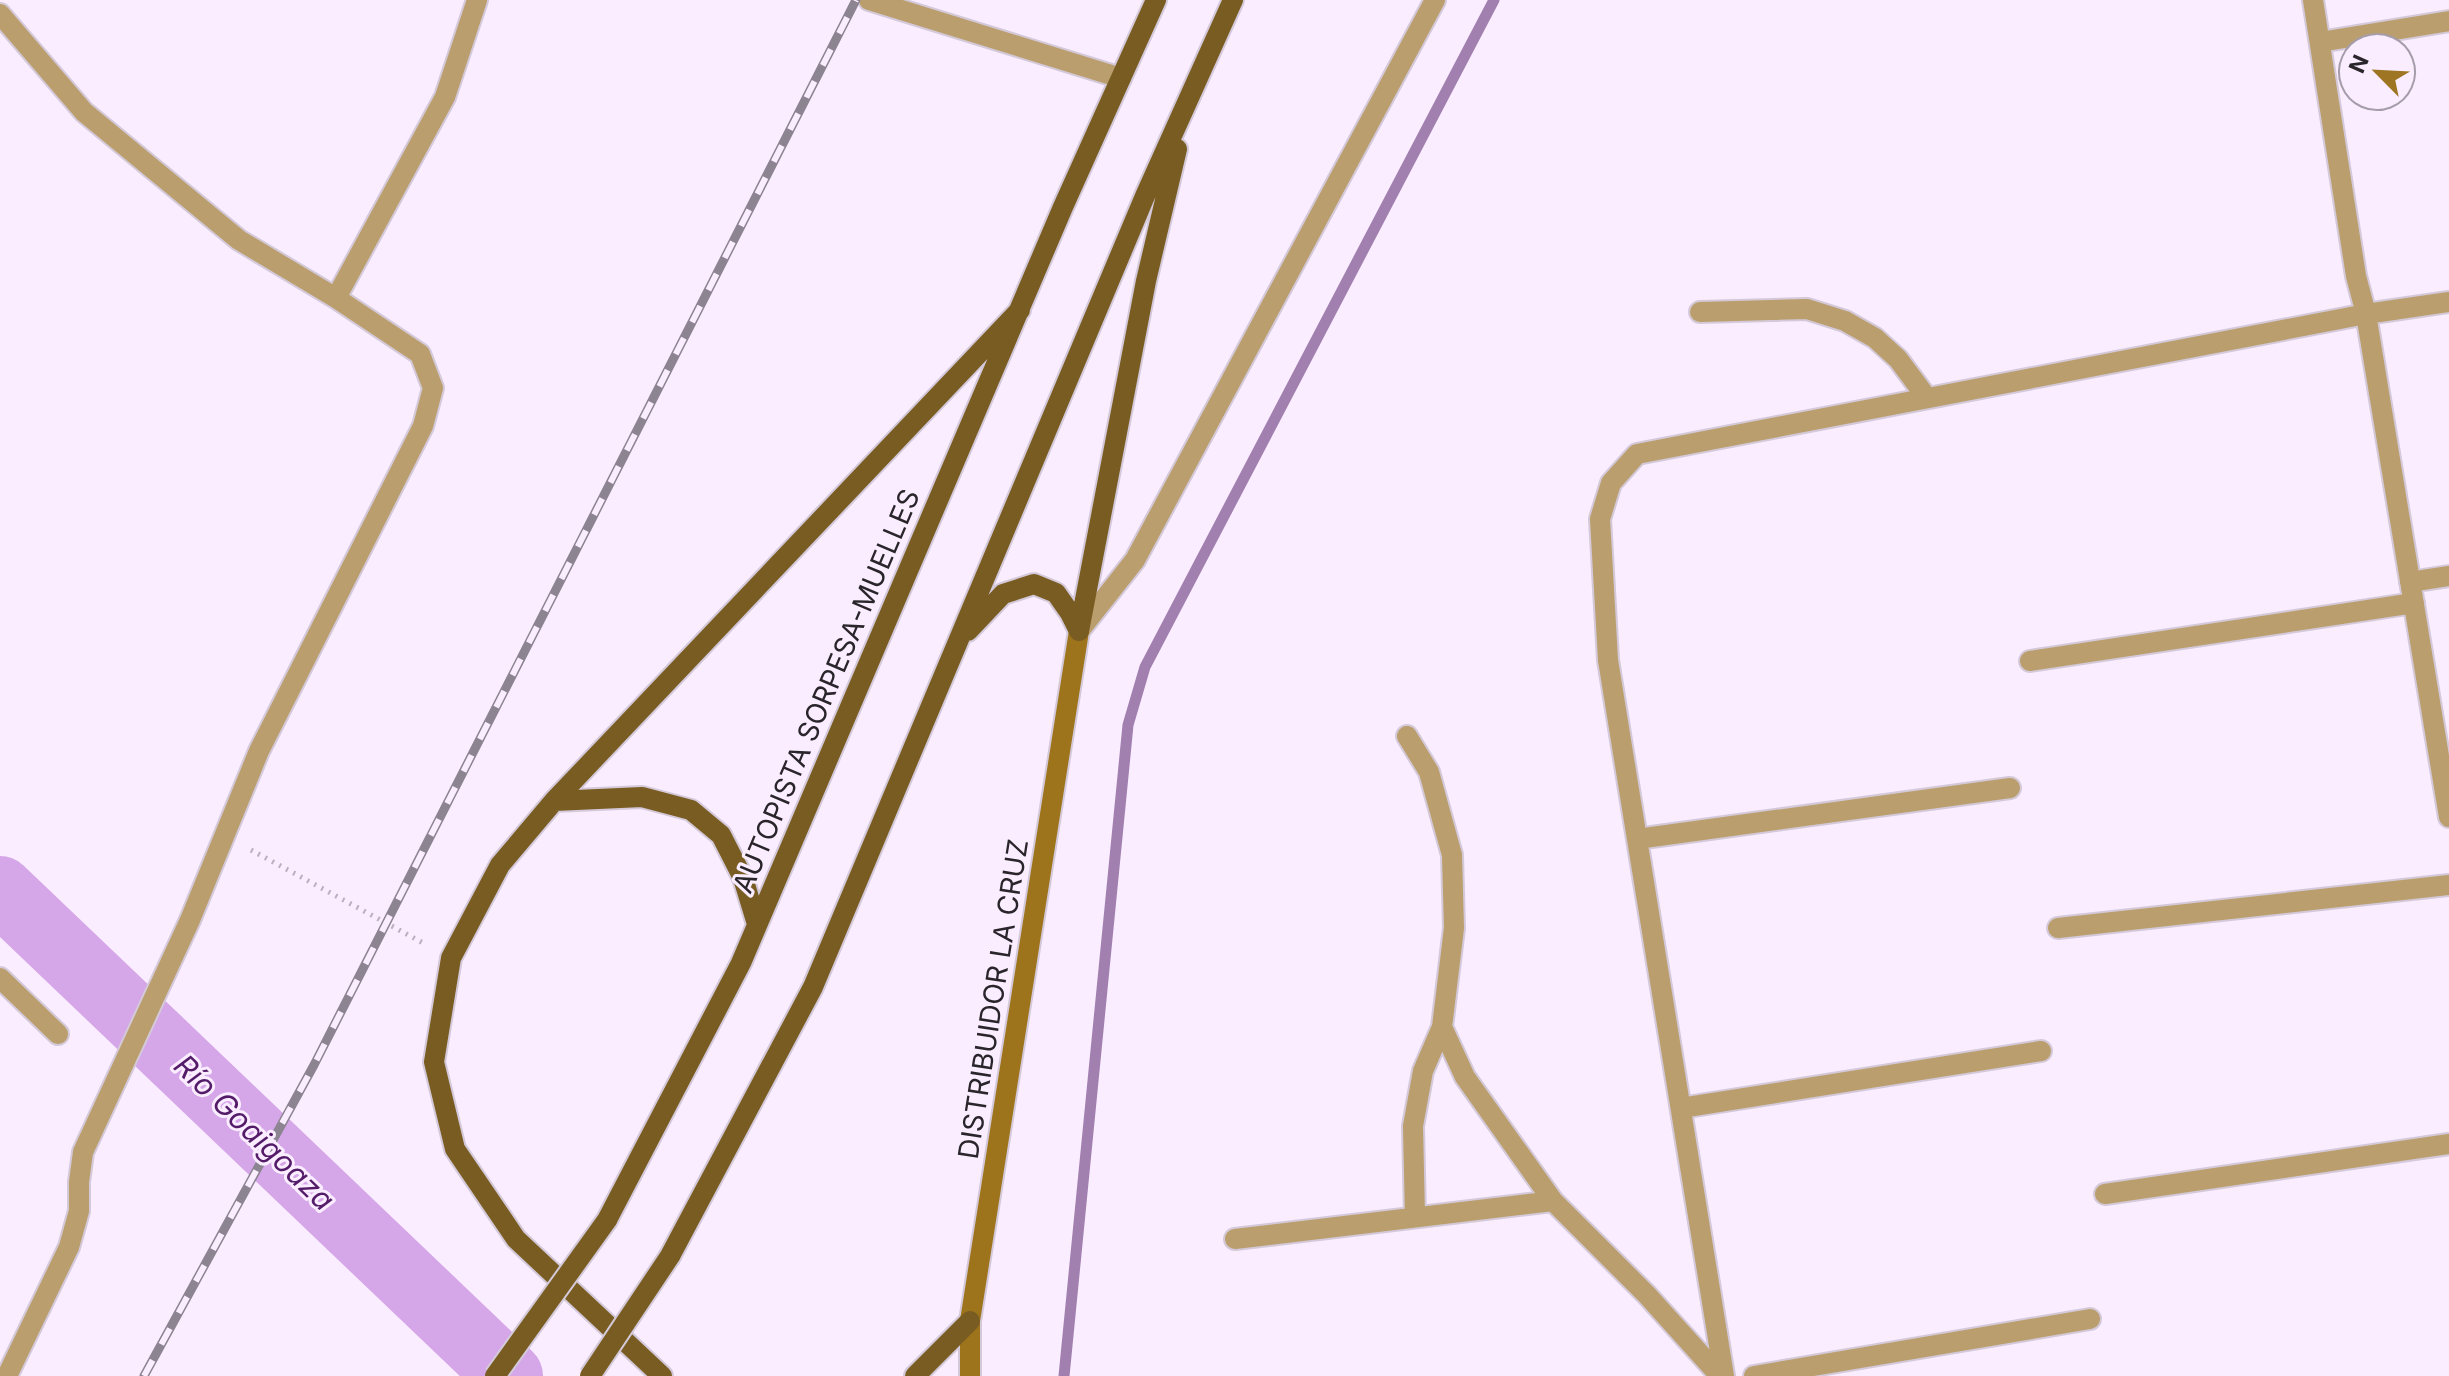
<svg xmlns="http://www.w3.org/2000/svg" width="2449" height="1376" font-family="Inter,sans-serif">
	<rect width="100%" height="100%" fill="#faedff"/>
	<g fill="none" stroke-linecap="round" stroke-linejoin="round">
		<path stroke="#a17faf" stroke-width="11" d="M1064,1376L1128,725L1145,667L1494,0"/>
		<path stroke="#d5a6e8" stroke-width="68" d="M0,890L509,1376"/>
		<defs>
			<path id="street" d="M869,0L1121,78
				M2313,0L2356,276L2366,314L2449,817
				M0,14L84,112L239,240L336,298L420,354L433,388L423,426L259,751L190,920L83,1152L79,1182V1211L69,1247L7,1376
				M2320,42L2449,21
				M336,298L445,97L477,0
				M1700,312L1807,309L1845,321L1875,338L1898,359L1927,398
				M2410,582L2449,576
				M1079,631L1135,560L1435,0
				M2030,661L2414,603
				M1407,736L1429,772L1452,855L1454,928L1442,1027L1465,1077L1553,1201L1647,1295L1720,1376
				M1637,839L2010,788
				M2058,928L2449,885
				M0,978L58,1034
				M1681,1108L2041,1051
				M2105,1194L2449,1144
				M1415,1217L1413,1126L1423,1071L1442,1027
				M1235,1239L1553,1201
				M1724,1376L1608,660L1600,519L1611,483L1637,454L2366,314L2449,302
				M1754,1376L2090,1319"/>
			<path id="secondary" d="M970,1376V1321L1079,631"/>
			<path id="primary" d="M968,631L1003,594L1034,584L1056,593L1070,613L1079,631
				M1079,631L1146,281L1177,149
				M554,801L642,797L691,810L721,835L743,878L757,924
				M607,1220L741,963L1063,207L1156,0
				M670,1256L813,987L1145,196L1233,0
				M662,1376L516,1239L455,1149L434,1062L451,958L500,865L554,801L1020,310
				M915,1376L970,1321"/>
		</defs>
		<use href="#street" stroke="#d4c9d9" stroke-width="24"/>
		<use href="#secondary" stroke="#d4c9d9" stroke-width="24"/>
		<use href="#primary" stroke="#d4c9d9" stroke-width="24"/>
		<path stroke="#bab0be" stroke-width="5" stroke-dasharray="2 6" stroke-linecap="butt" d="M251,850L425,944"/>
		<use href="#street" stroke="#ba9e6d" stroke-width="20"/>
		<use href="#secondary" stroke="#9d741c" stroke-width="20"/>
		<use href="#primary" stroke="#795c22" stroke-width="20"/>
		<defs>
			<path id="rail" d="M144,1376L314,1065L856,0"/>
		</defs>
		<use href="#rail" stroke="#8c8490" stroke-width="9"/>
		<use href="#rail" stroke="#faedff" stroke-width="6" stroke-dasharray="18" stroke-linecap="butt"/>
		<defs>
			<path id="primary-bridge" d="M495,1376L607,1220
				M590,1376L670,1256"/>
		</defs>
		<use href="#primary-bridge" stroke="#d4c9d9" stroke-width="24" stroke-linecap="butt"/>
		<use href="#primary-bridge" stroke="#795c22" stroke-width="20"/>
	</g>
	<g text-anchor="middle" stroke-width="6" stroke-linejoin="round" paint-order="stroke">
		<g font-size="28" fill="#29252b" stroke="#faedff">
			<text transform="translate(826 691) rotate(-67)" y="10">AUTOPISTA SORPESA-MUELLES</text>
			<text transform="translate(993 999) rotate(-81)" y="10">DISTRIBUIDOR LA CRUZ</text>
		</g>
		<g font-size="30" font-style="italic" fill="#541b68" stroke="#faedff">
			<text transform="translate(254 1133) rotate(44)" y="10">Río Goaigoaza</text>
		</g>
	</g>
	<g transform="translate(2377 72) rotate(294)"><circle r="38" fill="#faedff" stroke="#a69daa" stroke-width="2"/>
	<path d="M0-6L14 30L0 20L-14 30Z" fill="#9e7623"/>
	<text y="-12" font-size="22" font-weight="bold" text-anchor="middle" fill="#29252b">N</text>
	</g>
</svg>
